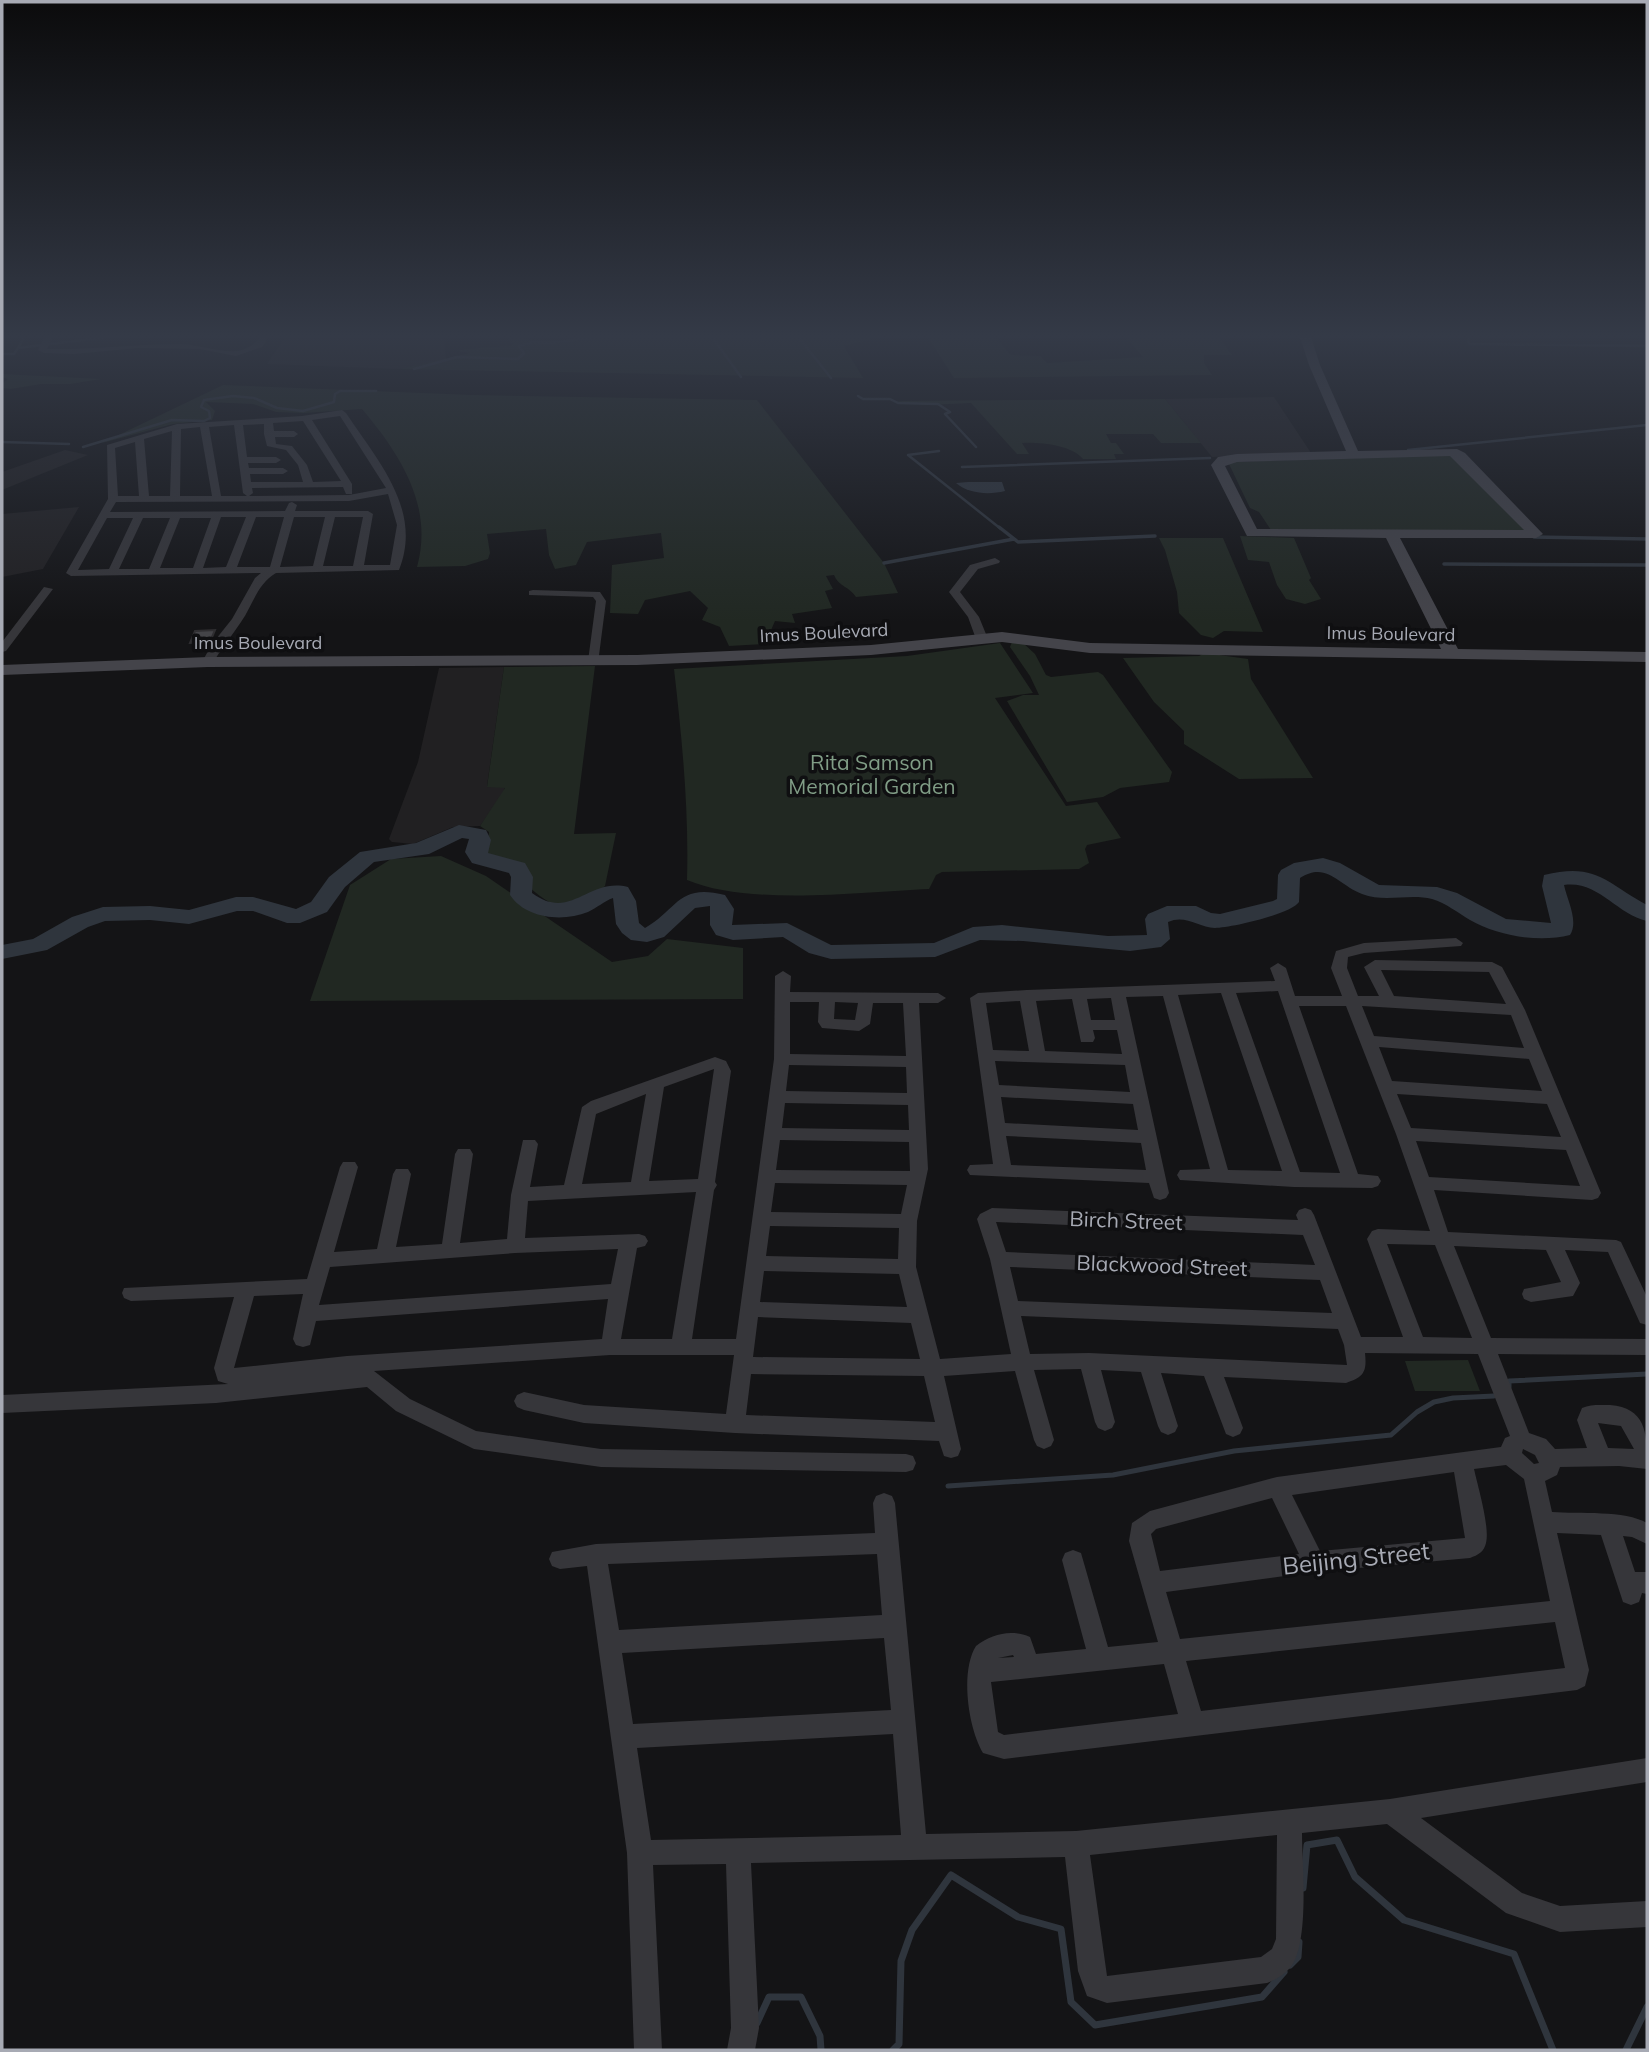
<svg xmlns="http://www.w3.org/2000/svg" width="1649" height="2052" font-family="Mulish,sans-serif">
	<rect width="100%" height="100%" fill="#141416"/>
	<path fill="#212022" d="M287,334L444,335L446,361L399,369L267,364Z
		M1274,397L1311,453L1212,457L1165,399Z
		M65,450L88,455L2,490V472Z
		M79,507L43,569L2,577V514Z
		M504,667L487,786L505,787L503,794L480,826L453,827L413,844L392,842L389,839L418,762L439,668Z"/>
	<path fill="#212822" d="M517,334H529L525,339L562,341L590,334H891L844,346L863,378L399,369L470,353L458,351L461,350C478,348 492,347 511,346L513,344L507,340Z
		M926,334H992L1011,355L1040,356L1047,363L1143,357L1123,334H1217L1232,355H1204V363L1212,375L954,378Z
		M2,374L101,379L70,384H41L11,389L2,388L3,383L8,379L2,377Z
		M223,385L472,395L757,400L884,563L898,593L856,597C850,587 838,586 834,575L826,576L833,589L825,591L832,608L792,614L795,623L775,621L765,644L729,646L720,627L702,620L708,608L690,591L645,600L638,614L610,613L612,565L664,558L661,533L587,542L576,565L555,569L549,555L546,529L487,534L490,553L488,559L465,566L417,567C434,506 400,454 362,409L304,413L276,412L253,404L206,402L215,411L212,420L173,424L102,443Z
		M1165,399L1201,443H1161L1153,434H1106L1111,443H1116L1124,454H1114L1116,459H1083C1072,445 1039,442 1022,443L1029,454H1017L971,403L928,405L893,401Z
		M1453,455L1531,533L1271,530L1259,512L1250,508L1229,464L1232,462Z
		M1240,536L1294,538L1311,578L1309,580L1321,599L1305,604L1286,599L1277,585L1269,562L1248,560Z
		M1159,538H1223L1263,632L1224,631L1213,638L1201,635L1179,613L1177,592L1165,550Z
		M1012,642H1022L1035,654L1046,675L1051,677L1098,672L1103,675L1172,772L1169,782L1120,788L1103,797L1067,802L1007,701L1023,695H1039L1030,676L1010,647Z
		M1000,643L1033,693L995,698L1066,806L1097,802L1121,838L1087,845L1085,849L1089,863L1079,869L942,872L936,875L929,889C861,892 748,906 687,880C689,809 682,739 674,669L907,656Z
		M1205,653L1248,659L1251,679L1313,778L1239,779L1184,744V731L1154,702L1123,658L1199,656Z
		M595,666L574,834L616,833L605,886C573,914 559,914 528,886L526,868L509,861L487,859L489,832L480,826L505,788L487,787L504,667Z
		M441,856L486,876L612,962L648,956L667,939L743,948V999L310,1001L350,885L391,859Z
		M1468,1360L1480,1391H1415L1405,1361Z"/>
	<path fill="#2f353d" d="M968,482H1002L1005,491C989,495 969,494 956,483Z"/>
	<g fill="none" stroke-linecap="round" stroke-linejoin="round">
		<path stroke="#2f353d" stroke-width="2.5" d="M646,334H656
			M710,334L741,377
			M796,334L831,378
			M1467,334L1469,344L1647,346
			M18,348L26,334
			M2,354H14L18,348L131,334
			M414,369L457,357L518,359L524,353L519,346L533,342L549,343L622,334
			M858,396L863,399H890L898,403L938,404L950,412L945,414L976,447
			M2,442L69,444
			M83,447L172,420L204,421L210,418L209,411L201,407L204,400L233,396L254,398L277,408L303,411L334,402L335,394L340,391H376
			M1408,450L1647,425
			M939,451L908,455L1001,529
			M962,467L1210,458"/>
		<path stroke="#2f353d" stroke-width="3.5" d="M999,527L1018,542L1155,536
			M1534,537L1647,539
			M884,563L1014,539
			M1444,564L1647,565"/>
		<path stroke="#2f353d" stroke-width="5" d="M1509,1387V1381L1647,1374
			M948,1486L1113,1475L1234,1451L1391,1435L1417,1412L1434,1402L1453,1398L1494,1396"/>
		<path stroke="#2f353d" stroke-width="7" d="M1303,1888L1307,1845L1337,1840L1355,1877L1404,1920L1514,1954L1553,2050
			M1290,1965L1298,1957L1299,1942
			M757,2023L769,1997H801L820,2036L821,2050
			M893,2050L899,2044L901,1961L912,1930L951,1875L1018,1917L1061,1929L1071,2002L1095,2025L1262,1997L1284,1972
			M1626,2050L1647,2007"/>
		<path fill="#2f353d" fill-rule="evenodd" d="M459,825L486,830L491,840L488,853L525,863L533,877L532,893C571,922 588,877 628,887L636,901L639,923L645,928C678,909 678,883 725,895L734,909L732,925L787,923L831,945L934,943L973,927L1002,925L1108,936L1147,935L1145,919L1148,914L1167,906H1196L1211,913L1220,914L1273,901L1277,899L1278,875L1281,870L1294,863L1323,858L1340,863L1379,885L1437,887L1457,893L1506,919L1551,923L1542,886L1544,875C1597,862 1606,883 1647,905V921C1616,914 1598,880 1564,885C1567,900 1579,921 1570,935C1539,943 1498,936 1470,920C1458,913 1446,903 1432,899C1409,893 1386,903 1362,894C1338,885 1327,861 1300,878L1299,902C1291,914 1231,928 1215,928C1198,927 1185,914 1168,922L1170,939L1161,947L1130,951L1023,941L980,940L935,957L831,959L809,953L783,937L733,940L716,935L710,925V906L695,908L664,937L647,942L631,940L622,933L616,924L613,898C604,901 597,908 588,912C563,922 526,919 510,895L511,877L509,873L472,863L465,852L469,839L462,838L429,854L374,862L345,887L327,912L300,923H287L253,911H237L189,924L150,920L105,921L88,927L47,950L2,959V945L33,939L72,917L103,907L150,906L189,910L236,897H253L296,909L311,902L329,877L360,852L416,843Z"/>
	</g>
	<path fill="#444448" stroke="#2f2e31" stroke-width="2" d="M215,630L210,642L190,643L195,631Z"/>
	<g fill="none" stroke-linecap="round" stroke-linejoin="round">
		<path fill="#36363a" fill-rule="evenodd" d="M46,334H54L47,349C92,350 137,344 182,344C198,345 224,353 236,351C247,350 257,343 263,334H271L262,347L236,356L200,349L138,348L74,354L44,353L38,350Z
			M342,410L346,413C378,461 423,510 399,570L276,573C257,584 253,605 241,622C231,637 221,649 212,664L208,665L202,662L212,644L232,619L255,578L261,573L71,576L66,573L108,499L107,445L177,424L302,416ZM340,416L386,488L349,495L249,496L253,493L252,488L343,487L346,494H352V484L312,420ZM303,421L341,481L313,482L307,465L292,446L276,444L275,437H294L298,434L294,431H274L273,423ZM264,424V434L267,446L286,450L298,465L303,482H251L250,474H283L288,471L283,468H249L248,463H276L281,460L276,457H247L243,425ZM234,425L243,493L247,496H221L209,427ZM200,427L212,496H180L181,429ZM172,431L170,496H149L144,439ZM135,442L139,496H118L115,448ZM388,494L397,525L390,565H364L373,514L368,511H295L297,505L292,502L289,503L285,511L110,512L116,502L349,501ZM221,517H246L226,567L203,568ZM256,517H284L270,567H237ZM294,517H325L313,566L280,567ZM335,517H363L353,566H323ZM107,518H133L109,569L78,570ZM143,518H170L149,569H119ZM180,518H211L193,568H160Z
			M995,558L1000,561L999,563L978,569L960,592L979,617L988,639L982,642L976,639L968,617L949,592L970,565Z
			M44,587L53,589L6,651L2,652V642Z
			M533,590L600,592L606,601L598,663L588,661L596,601L593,597L529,595V591Z
			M1456,938L1463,943L1461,946L1364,953L1348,957L1347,968L1358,996H1379L1364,967L1375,960L1492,962L1502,967L1525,1010L1601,1193L1598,1198L1592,1200L1434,1190L1448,1232L1616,1240L1621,1242L1647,1297V1325L1640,1323L1608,1252L1565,1250L1580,1283L1573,1296L1531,1302L1524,1299L1522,1294L1524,1289L1561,1282L1546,1250L1454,1246L1491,1338L1647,1339V1355L1498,1354L1529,1433L1546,1439L1555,1449L1587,1448L1577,1420L1582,1408C1591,1404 1600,1405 1610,1405C1649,1408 1647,1438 1647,1469L1619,1466L1560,1467L1557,1475L1545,1481L1552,1512C1579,1514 1625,1510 1647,1523V1544L1632,1537L1623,1536L1635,1572H1647V1594L1642,1593L1639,1602L1631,1605L1623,1602L1601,1535L1557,1533L1589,1670L1585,1686L1577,1690L1004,1759L983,1753C968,1728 960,1671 976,1646C992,1634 1011,1629 1030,1637L1036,1654L1086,1649L1062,1560L1065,1553L1073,1550L1081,1553L1108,1647L1158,1642L1129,1541L1132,1523L1150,1511L1277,1477L1501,1447L1505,1438L1510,1436L1478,1354L1365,1353C1367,1372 1364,1377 1346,1383L1224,1377L1243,1428L1240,1434L1233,1437L1226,1434L1204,1376L1161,1373L1178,1426L1175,1432L1168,1435L1161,1432L1158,1426L1141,1372L1101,1370L1115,1422L1112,1428L1105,1431L1098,1428L1095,1422L1081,1369L1034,1370L1054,1440L1051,1446L1044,1449L1037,1446L1034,1440L1015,1371L944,1376L961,1449L958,1456L951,1458L944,1456L939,1441L735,1433L584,1423L524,1410L517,1407L514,1401L517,1395L524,1392L584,1405L726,1414L734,1355H610L374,1371L410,1399L476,1431L601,1449L906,1454L913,1456L916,1463L913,1470L906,1472L601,1467L474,1449L396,1411L367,1387L216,1403L2,1413V1395L228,1384L218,1381L214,1368L234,1297L131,1301L124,1298L122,1293L124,1288L307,1279L340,1167L343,1162H355L358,1167L334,1252L377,1249L393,1174L396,1169H408L411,1174L396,1247L442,1244L455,1154L458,1149H470L473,1154L460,1243L507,1239L511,1195L523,1140H535L538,1144L530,1187L564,1185L582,1107L591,1101L715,1057L726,1061L731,1071L715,1182L717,1185L714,1190L692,1339H736L774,1059L775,976L783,971L791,976L790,992L938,993L946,998L938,1003H919L928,1169L917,1221L916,1267L940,1359L1011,1354L990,1259L977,1219L980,1214L992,1208L1298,1220L1296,1215L1299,1210L1305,1208L1311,1210L1314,1215L1361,1337H1403L1367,1239L1372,1231L1378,1229L1430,1231L1396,1134L1346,1006H1299L1358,1174L1378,1176L1381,1181L1378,1186L1372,1188L1294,1187L1180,1180L1177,1175L1180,1170L1210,1169L1163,996L1126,997L1169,1193L1166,1198L1160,1200L1154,1198L1149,1183L970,1175L967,1170L970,1165L993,1164L970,998L978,993L1027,990L1275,981L1270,968L1278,963L1286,968L1295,996H1342L1331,968L1336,951L1364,943ZM1381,970L1489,972L1506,1004L1394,996ZM1278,991L1340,1173L1300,1172L1236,993ZM1221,993L1282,1171L1228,1170L1178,995ZM1111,998L1115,1020H1091L1087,999ZM1072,999L1081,1042H1093L1095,1038L1093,1030H1117L1122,1054L1045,1051L1036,1001ZM1020,1001L1029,1051L993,1050L986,1003ZM790,1002H819L818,1022L822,1028L859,1031L870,1024L873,1003H903L906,1056L790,1054ZM835,1002L858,1003L855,1020L834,1019ZM1362,1006L1511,1015L1524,1048L1374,1036ZM1379,1047L1529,1059L1542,1091L1392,1081ZM995,1061L1125,1065L1130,1092L999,1085ZM789,1065L906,1067L907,1093L786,1091ZM714,1069L698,1179L649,1181L664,1087ZM646,1094L631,1182L582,1184L596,1114ZM1397,1094L1547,1104L1561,1137L1411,1128ZM1001,1097L1133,1104L1138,1130L1005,1123ZM785,1103L908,1105L909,1130L782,1128ZM1006,1136L1141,1143L1146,1170L1011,1165ZM780,1140L909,1142L910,1171L776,1170ZM1416,1141L1566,1150L1580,1186L1429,1177ZM775,1183L907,1185L901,1214L771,1212ZM696,1192L672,1339H621L637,1248L645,1246L648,1241L645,1236L639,1234L525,1238L528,1201ZM996,1222L1303,1235L1315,1265L1006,1252ZM770,1226L899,1228L898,1259L766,1256ZM1387,1244L1435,1245L1472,1338L1423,1337ZM618,1249L611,1284L319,1305L330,1267L515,1253ZM1010,1267L1320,1280L1332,1313L1018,1301ZM764,1271L899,1274L907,1307L760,1302ZM303,1294L293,1339L296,1345L303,1347L310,1345L316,1321L608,1299L602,1339L347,1356L234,1368L254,1296ZM1021,1316L1338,1329L1344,1345L1347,1365L1089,1353L1030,1354ZM758,1317L911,1323L920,1359L753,1357ZM751,1374L924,1376L935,1422L746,1415ZM1598,1423L1621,1426L1634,1449L1608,1448ZM1523,1449L1535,1455L1539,1463L1534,1464L1522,1453ZM1506,1465L1524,1479L1550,1601L1180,1639L1166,1592L1314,1572L1470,1558C1478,1555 1484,1552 1486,1543C1490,1527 1478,1487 1474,1469ZM1454,1472L1465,1538L1320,1551L1292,1495ZM1272,1498L1299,1554L1160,1571L1151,1534L1156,1529ZM1555,1622L1565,1668L1201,1711L1186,1661ZM1013,1655L1014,1657L998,1658ZM1164,1664L1178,1714L1004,1735L998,1732L991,1682Z
			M884,1493L892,1496L895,1503L926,1834L1076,1831L1390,1799L1647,1758V1782L1421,1818L1522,1893L1560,1906L1647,1901V1927L1560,1932L1506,1913L1387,1824L1302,1833C1302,1866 1310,1943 1290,1968C1284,1975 1275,1980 1267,1983L1107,2003L1087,1996L1078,1971L1065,1857L751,1863L759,2028L755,2050H727L731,2028L726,1864L653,1865L662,2050H634L627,1853L587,1566L560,1569L552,1566L549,1559L552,1552L596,1544L875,1533L873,1503L876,1496ZM877,1554L882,1615L619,1630L608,1564ZM884,1638L891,1710L633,1724L622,1653ZM893,1734L901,1835L651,1840L637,1748ZM1277,1835L1276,1939L1272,1949L1261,1957L1107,1976L1090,1855Z"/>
		<path fill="#44444a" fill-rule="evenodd" d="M1299,334H1310L1320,365L1358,451L1457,449L1465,453L1543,534L1536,538H1400L1458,649L1647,652V662L1090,653L1002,642L871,655L637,665L208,667L2,675V665L208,657L637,655L871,645L1002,632L1090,643L1441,649L1386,538L1247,536L1211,465L1218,457L1237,454L1346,451L1309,365ZM1450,456L1524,530L1257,529L1225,466L1237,462Z"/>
	</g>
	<linearGradient id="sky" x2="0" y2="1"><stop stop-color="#0b0b0c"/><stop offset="0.54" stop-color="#343a47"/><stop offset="1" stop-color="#343a47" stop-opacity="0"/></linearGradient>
	<rect width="1649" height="622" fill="url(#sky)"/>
	<g text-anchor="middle" stroke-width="7" stroke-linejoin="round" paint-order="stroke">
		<g font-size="18" fill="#a7aab4" stroke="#0f0f11">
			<text transform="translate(824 633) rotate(-3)" y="6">Imus Boulevard</text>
			<text transform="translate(1391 634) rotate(1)" y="6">Imus Boulevard</text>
			<text x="258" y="649">Imus Boulevard</text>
		</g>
		<g font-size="21" fill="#809d86" stroke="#0f0f11">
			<text x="872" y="770">Rita Samson<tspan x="872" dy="24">Memorial Garden</tspan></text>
		</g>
		<g font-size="21" fill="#a7aab4" stroke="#0f0f11">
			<text transform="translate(1126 1221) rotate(2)" y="7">Birch Street</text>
			<text transform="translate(1162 1266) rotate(2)" y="7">Blackwood Street</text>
		</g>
		<g font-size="24" fill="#a7aab4" stroke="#0f0f11">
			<text transform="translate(1356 1559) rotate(-6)" y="8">Beijing Street</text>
		</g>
	</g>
	<rect width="1649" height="2052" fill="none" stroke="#a7aab4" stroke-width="7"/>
</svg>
